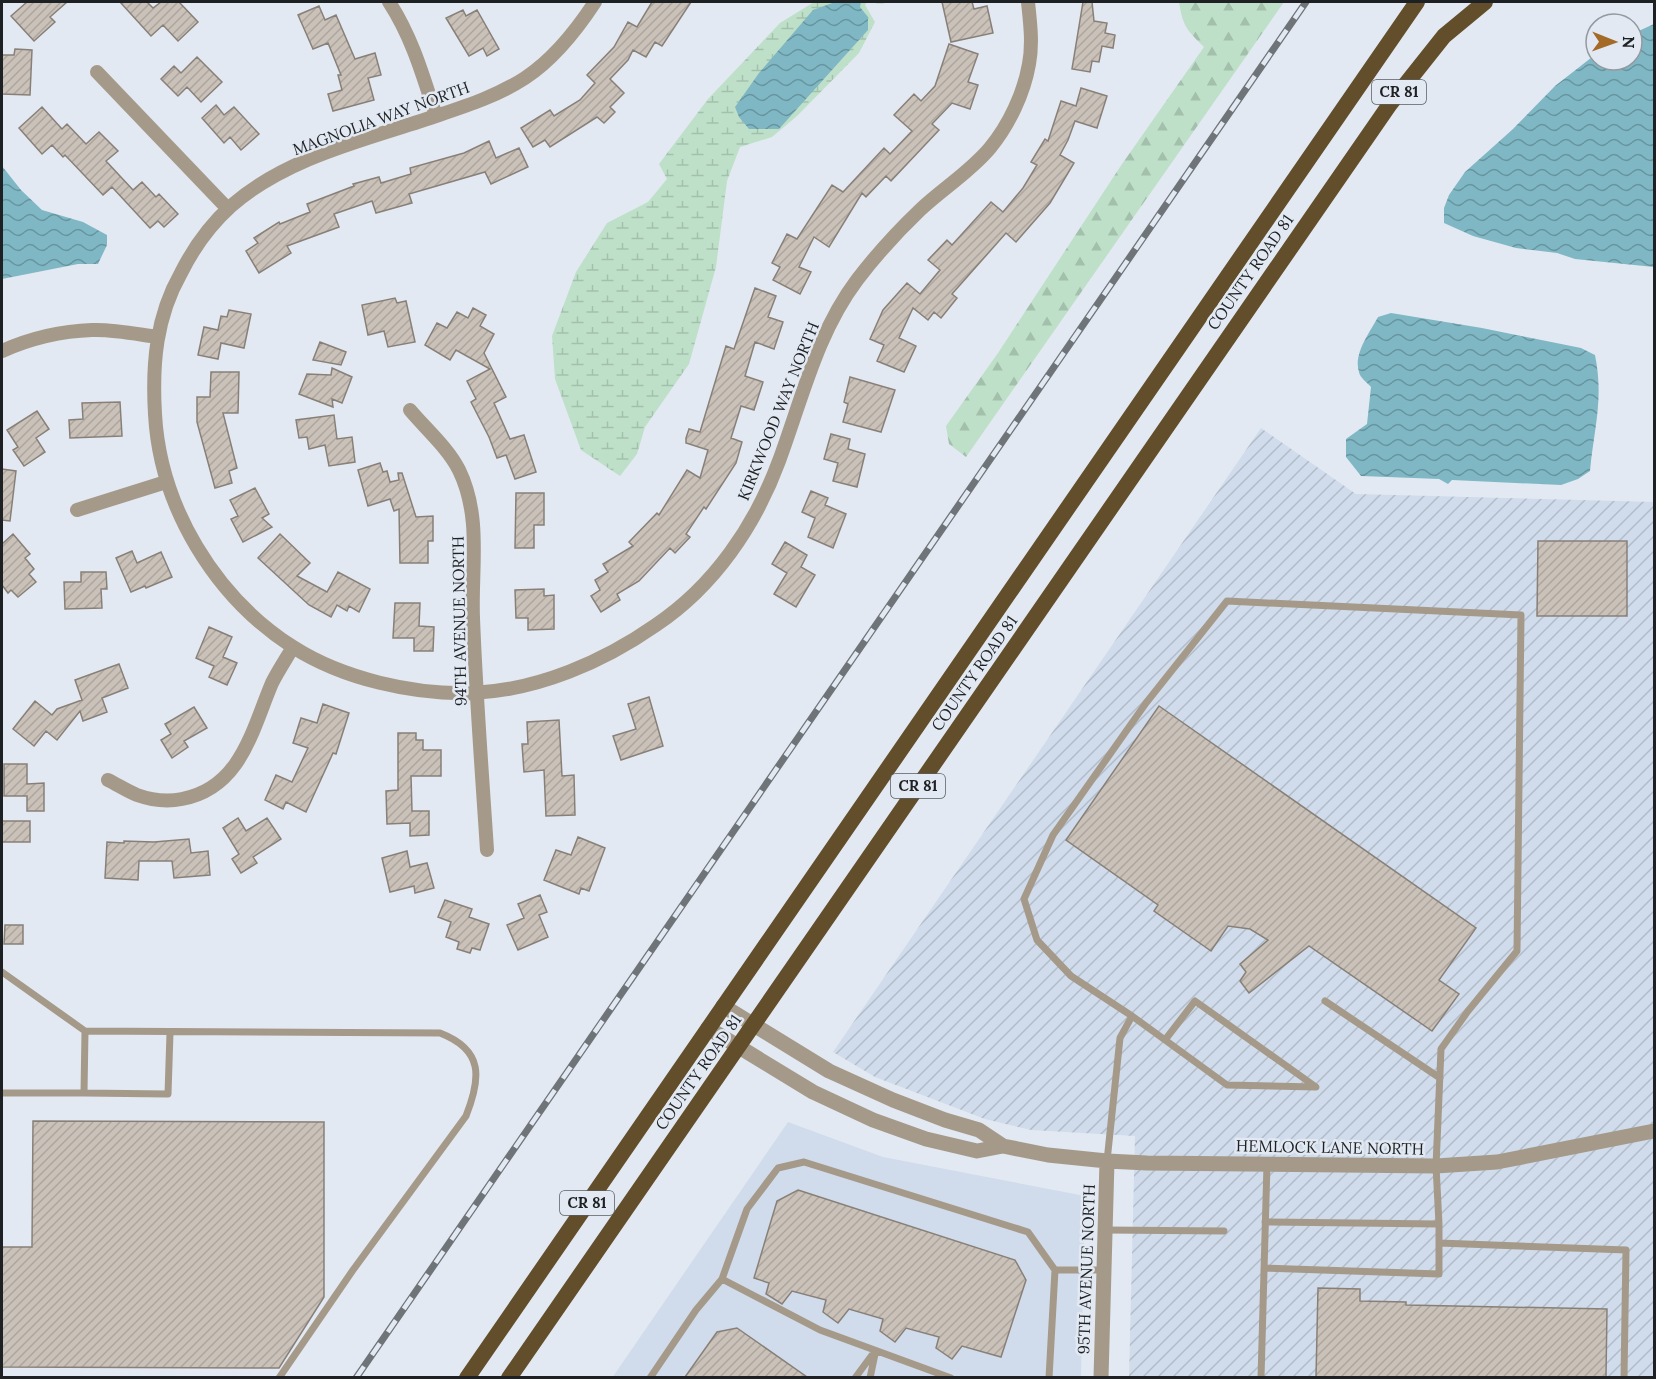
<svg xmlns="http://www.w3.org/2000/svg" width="1656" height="1379" font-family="Lora,serif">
	<defs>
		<pattern id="industrial-furrows" width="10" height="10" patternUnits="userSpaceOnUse" patternTransform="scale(1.5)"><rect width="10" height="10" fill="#d0dceb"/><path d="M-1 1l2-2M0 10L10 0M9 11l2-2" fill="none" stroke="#b2bcc9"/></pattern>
		<pattern id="forest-firs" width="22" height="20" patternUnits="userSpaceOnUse" patternTransform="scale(1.5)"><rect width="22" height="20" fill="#bee0c8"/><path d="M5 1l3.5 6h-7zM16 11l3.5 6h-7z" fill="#a3c0ac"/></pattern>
		<pattern id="wetland-marsh" width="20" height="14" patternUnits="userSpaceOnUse" patternTransform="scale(1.5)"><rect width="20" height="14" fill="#bee0c8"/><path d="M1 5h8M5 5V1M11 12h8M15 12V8" fill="none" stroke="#a3c0ac"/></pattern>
		<pattern id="water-waves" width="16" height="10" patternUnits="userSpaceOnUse" patternTransform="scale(1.5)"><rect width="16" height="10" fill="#7fb8c4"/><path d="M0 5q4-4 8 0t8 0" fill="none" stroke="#67959f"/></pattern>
		<pattern id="building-hatch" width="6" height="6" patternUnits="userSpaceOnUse" patternTransform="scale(1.5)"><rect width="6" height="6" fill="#cac1b9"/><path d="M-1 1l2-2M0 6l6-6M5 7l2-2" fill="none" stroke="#ada69f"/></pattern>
	</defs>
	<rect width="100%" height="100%" fill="#e2e9f2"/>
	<path fill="#d0dceb" d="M788,1122L883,1157L1085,1196L1081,1377L612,1378Z"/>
	<path fill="url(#industrial-furrows)" d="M1261,428L1356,494L1654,502V1377H1129L1135,1136L1031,1130L985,1119L875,1077L833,1052Z"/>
	<path fill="url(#forest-firs)" d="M1179,2H1284L966,457L949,444L946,426L998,353L1120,167L1204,47C1187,30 1183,27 1179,2Z"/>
	<path fill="url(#wetland-marsh)" d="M814,2H888L882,4L867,2L865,5L875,22L859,53L797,116L772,137L740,147L727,181L716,267L689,364L645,427L637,454L620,476L581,450L555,379L552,336L576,272L607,223L648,202L667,179L659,164L708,99L780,23Z"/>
	<path fill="url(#water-waves)" d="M835,2H861L860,7L868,17V30L779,129H749L739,117L735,107L759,73L813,10Z
		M1654,24V267L1575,259L1557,253L1516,248L1473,236L1444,223V208L1449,195L1465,172L1513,129L1555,86L1596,54V60H1632V34Z
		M2,166L21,190L42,210L83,222L107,235V245L98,264H78L2,279Z
		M1391,313L1482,328L1581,348L1595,355C1604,399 1594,428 1590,471L1578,479L1561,485L1452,480L1448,484L1439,479L1361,476L1346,457V439L1367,424L1371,387C1367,382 1360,378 1359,372C1353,354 1370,332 1378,317Z"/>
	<path fill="url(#building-hatch)" stroke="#888078" stroke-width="1.5" d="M27,2H67L50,17L55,22L34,41L11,16Z
		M120,2H147L153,8L161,2H179L198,22L178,41L163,25L151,36Z
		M652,2H691L662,46L655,42L646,57L633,50L628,60L610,79L624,93L610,107L615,112L604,123L597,117L550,147L545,140L533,147L521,128L550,110L554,116L580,100L595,83L587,75L614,47L628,22L637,27Z
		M942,2H972L974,9L987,6L993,33L951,42Z
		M1083,2H1092L1094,21L1107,23L1105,33L1115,35L1113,48L1102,46L1099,62L1092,61L1090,72L1072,69Z
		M319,6L325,20L336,15L355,59L375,53L381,75L368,78L374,100L333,111L328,94L342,90L338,75H341L328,43L313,49L298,15Z
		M463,10L466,16L477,10L499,49L487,56L483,48L469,56L446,18Z
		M949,44L978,54L968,82L978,85L970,109L952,103L932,124L939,130L891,181L886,176L866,197L862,193L829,247L814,237L799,267L811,272L800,294L773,280L780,267L772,263L787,234L797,239L832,185L843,192L884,148L890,154L912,131L894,115L914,94L921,101L935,86Z
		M15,49L32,50L30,95L2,94V55H14Z
		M197,57L222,82L201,102L187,87L178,96L161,79L174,66L181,73Z
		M1081,88L1107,96L1097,128L1075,121L1068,140L1060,155L1074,163L1050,203L1016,242L1006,233L952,294L957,298L941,318L934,312L928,320L913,308L899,338L916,346L904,372L877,361L884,345L870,339L883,310L907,283L920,294L940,270L928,260L947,240L952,245L991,202L1003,212L1023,188L1037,165L1031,162L1045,139L1048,141L1061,101L1076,106Z
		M216,105L224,115L234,107L259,134L241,150L230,137L224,143L202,118Z
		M42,107L62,129L67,124L86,144L99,132L118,151L106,161L133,190L142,182L156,197L159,194L178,214L164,227L158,221L150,228L112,187L103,195L65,155L63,157L52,145L42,154L19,128Z
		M489,141L496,158L519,148L528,167L491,184L485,172L409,194L412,203L376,213L372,201L334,214L339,227L287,246L291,253L259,273L246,251L258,243L254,238L279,222L280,224L310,212L307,204L354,186L353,184L379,177L381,183L411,174L410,168L464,153Z
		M755,288L776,296L768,317L783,322L774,349L755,342L745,376L763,382L754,410L741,406L731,438L742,442L736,463L706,509L704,507L686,534L690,537L675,553L670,548L639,581L617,594L620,600L601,612L591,596L600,590L595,580L608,572L603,564L633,546L629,542L657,513L659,515L687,470L700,478L708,450L686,443V438L689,429L700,432L726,346L734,349Z
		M395,298L397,303L406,301L415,342L388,347L384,331L368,335L362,305Z
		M473,308L486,315L480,326L494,334L484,353L506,397L494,403L510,439L524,435L536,472L515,479L506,455L497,458L489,437L471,402L476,399L467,381L490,369L456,350L450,360L425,345L437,323L447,328L457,312L468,318Z
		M229,310L251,314L244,348L221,343L218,359L198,355L204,327L218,330L221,316L227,317Z
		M320,342L346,352L341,365L313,360Z
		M332,368L352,377L342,403L332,399L333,407L299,394L307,374L331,375Z
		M211,372H239L238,413H223L237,468L229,471L232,483L215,488L197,422V397H210Z
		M850,377L895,390L881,432L843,422L848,404L844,402Z
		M120,402L122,436L70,438L69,420L83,419L82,403Z
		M37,411L49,429L36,438L45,452L24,466L13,450L18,447L7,430Z
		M334,415L337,439L352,437L355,462L329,466L325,445L309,449L307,437L299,438L296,420Z
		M831,434L850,439L848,449L865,454L857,487L833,481L838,463L824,459Z
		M380,463L383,472L387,471L390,482L399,480L398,473H402L416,517L433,516V541H428V563H400L399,509L394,511L390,499L368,506L358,470Z
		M2,469L16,471L10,521L2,520Z
		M255,488L269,514L262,518L272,527L243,542L231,519L238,516L230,500Z
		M811,491L828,498L825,505L846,514L833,548L808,537L815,518L802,512Z
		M516,493H544V525H534V548H515Z
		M13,534L30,554L25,558L34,569L29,574L36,582L18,597L11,590L8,593L2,585V544Z
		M280,534L310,563L297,576L327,592L338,572L370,589L359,612L349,606L347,611L337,605L331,617L309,605L258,558Z
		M1538,541H1627V616H1537Z
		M785,542L807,555L801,567L815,575L796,607L774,594L787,573L772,564Z
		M132,551L137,563L161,552L172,577L146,588L145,586L131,592L116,558Z
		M81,572H106L107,589H101L102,608L65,609L64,582H81Z
		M544,589V596L554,595V629L528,630V618H516L515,590Z
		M395,603H420L419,626L434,627L433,651H414V638H393Z
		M209,627L232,637L223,657L237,663L227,685L209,677L214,666L196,658Z
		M119,664L128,688L102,698L107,712L83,721L80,711L57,740L46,731L34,746L13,729L35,701L52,715L57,709L82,700L75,680Z
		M649,697L663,746L621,760L613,736L636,729L628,704Z
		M323,704L349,713L336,754L333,753L306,812L286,802L283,809L265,800L276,775L292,782L308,748L293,743L301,718L317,723Z
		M1159,706L1476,928L1439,980L1459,994L1432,1031L1309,946L1249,993L1240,981L1246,972L1240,964L1268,940L1250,929L1228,926L1211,951L1154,911L1158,905L1066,840Z
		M194,707L207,728L184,741L188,747L172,758L161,740L171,734L165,724Z
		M559,720L562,776L574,775L575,815L546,816L544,770L524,772L522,744H528L527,722Z
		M398,733H416V740H423V750H441V776H411L412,811H429V835L410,836V823L387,824L386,791L398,790Z
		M4,764H27V784L44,783V811H27V796H4Z
		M238,818L246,831L267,818L281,839L253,857L257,863L241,873L232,859L239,854L223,828Z
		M2,821H30V842H2Z
		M578,837L605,848L589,891L581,888L579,894L544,880L556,850L571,855Z
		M189,839L191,853L208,851L210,875L174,878L172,861H139L138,880L105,878L107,842L124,843V841L154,842Z
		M407,851L410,867L427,863L434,888L415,893L414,886L390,892L382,858Z
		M540,895L547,912L539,915L548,937L518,950L507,925L524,918L518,904Z
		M445,900L472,909L469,917L489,924L480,950L472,948L470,953L457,949L459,942L446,937L451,922L438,917Z
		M5,925H23V944H4Z
		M33,1121L324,1122V1297L279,1368L2,1367V1247H32Z
		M798,1190L1015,1260L1026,1280L1001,1357L962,1346L952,1359L936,1348L939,1337L906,1328L895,1342L880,1331L883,1319L849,1309L838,1323L823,1312L826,1300L792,1291L782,1304L766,1294L769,1283L754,1278L777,1201Z
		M1318,1288L1360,1289V1301L1406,1302V1305L1607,1309L1606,1377H1316Z
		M737,1328L807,1377H685L717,1332Z"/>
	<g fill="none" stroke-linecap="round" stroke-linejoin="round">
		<path stroke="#a59a89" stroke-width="7" d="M2,972L85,1031L440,1033C484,1050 481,1078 466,1116L353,1270L279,1378
			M1325,1001L1440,1078
			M1132,1016L1071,976L1037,940L1024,899L1053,835L1146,703L1227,601L1521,615L1517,951L1468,1011L1441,1049L1436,1166L1439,1224V1274L1264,1268
			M2,1093H84L85,1031
			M84,1093L168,1094L170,1033
			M1107,1161L1120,1038L1132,1016L1227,1085L1316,1087L1195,1001L1165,1040
			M1265,1222L1439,1224
			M1105,1230L1224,1231
			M1439,1243L1626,1250L1624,1378
			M722,1279L820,1330L951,1378
			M650,1378L696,1310L722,1279L747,1209L778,1168L804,1162L1028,1232L1055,1270H1104
			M855,1378L875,1351
			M870,1378L875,1354
			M1049,1378L1055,1270
			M1261,1378L1267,1164"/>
		<path stroke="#a59a89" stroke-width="14" d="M389,2C412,37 423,76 436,116
			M595,2C576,31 554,59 525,78C499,95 469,105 439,115C369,139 288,156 231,206C211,224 193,249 181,273C156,317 152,364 155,414C160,507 215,597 293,647C343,679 414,695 473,693C538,690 603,662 656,625C714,586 755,526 779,461C802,399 817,333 857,280C876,255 897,232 920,210C942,189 970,172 990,148C1009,125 1024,93 1029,64C1033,43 1030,22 1028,2
			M97,72L228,209
			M2,351C29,339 61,331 92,330C113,329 136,334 157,337
			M410,410C426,429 448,448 459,470C482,517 471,569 473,618C476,696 482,773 487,850
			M77,510L166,482
			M108,780C118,785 127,791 137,795C151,800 167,802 182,799C241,788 252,730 272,683C278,671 286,659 293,647"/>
		<path stroke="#a59a89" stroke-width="15" d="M723,1006L829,1071L893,1100L945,1120L979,1130L1003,1146
			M708,1028L813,1092L873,1120L926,1139L977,1151L1003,1146L1048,1155L1107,1161L1147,1163L1436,1166L1497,1162L1654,1131
			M1101,1378L1107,1161"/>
		<path stroke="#634e2c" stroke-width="16" d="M467,1378L1417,2
			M509,1378L1390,104L1444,36L1485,2"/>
		<defs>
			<path id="rail" d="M356,1378L1306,2"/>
		</defs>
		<use href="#rail" stroke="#6f7479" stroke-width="7"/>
		<use href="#rail" stroke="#e2e9f2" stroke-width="4.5" stroke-dasharray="14" stroke-linecap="butt"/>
	</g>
	<g text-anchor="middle" stroke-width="5" stroke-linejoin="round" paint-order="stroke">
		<g fill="#e2e9f2" stroke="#595d62" stroke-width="1.5">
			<rect x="1372" y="80" width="54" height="24" rx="4.5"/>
			<rect x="891" y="774" width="54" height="24" rx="4.5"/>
			<rect x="560" y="1191" width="54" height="24" rx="4.5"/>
		</g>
		<g font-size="15" font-weight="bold" fill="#1e2124">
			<text x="1399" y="97">CR 81</text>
			<text x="918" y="791">CR 81</text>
			<text x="587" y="1208">CR 81</text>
		</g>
		<g font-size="16" fill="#1e2124" stroke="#e2e9f2">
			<text transform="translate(381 118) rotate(-20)" y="6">MAGNOLIA WAY NORTH</text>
			<text transform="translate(1250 272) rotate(-55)" y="6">COUNTY ROAD 81</text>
			<text transform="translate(778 411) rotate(-68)" y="6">KIRKWOOD WAY NORTH</text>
			<text transform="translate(459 621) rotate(-91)" y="6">94TH AVENUE NORTH</text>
			<text transform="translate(974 673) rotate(-55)" y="6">COUNTY ROAD 81</text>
			<text transform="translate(698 1072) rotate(-55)" y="6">COUNTY ROAD 81</text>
			<text transform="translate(1330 1147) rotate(1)" y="6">HEMLOCK LANE NORTH</text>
			<text transform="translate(1086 1269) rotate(-88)" y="6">95TH AVENUE NORTH</text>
		</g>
	</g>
	<rect width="1656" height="1379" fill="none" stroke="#1e2124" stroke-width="6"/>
	<g transform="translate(1614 42) rotate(91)"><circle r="28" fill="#e2e9f2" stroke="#9499a0" stroke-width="1.5"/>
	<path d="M0-4.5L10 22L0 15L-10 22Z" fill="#a36b27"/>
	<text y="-9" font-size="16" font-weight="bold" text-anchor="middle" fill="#1e2124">N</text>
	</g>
</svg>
